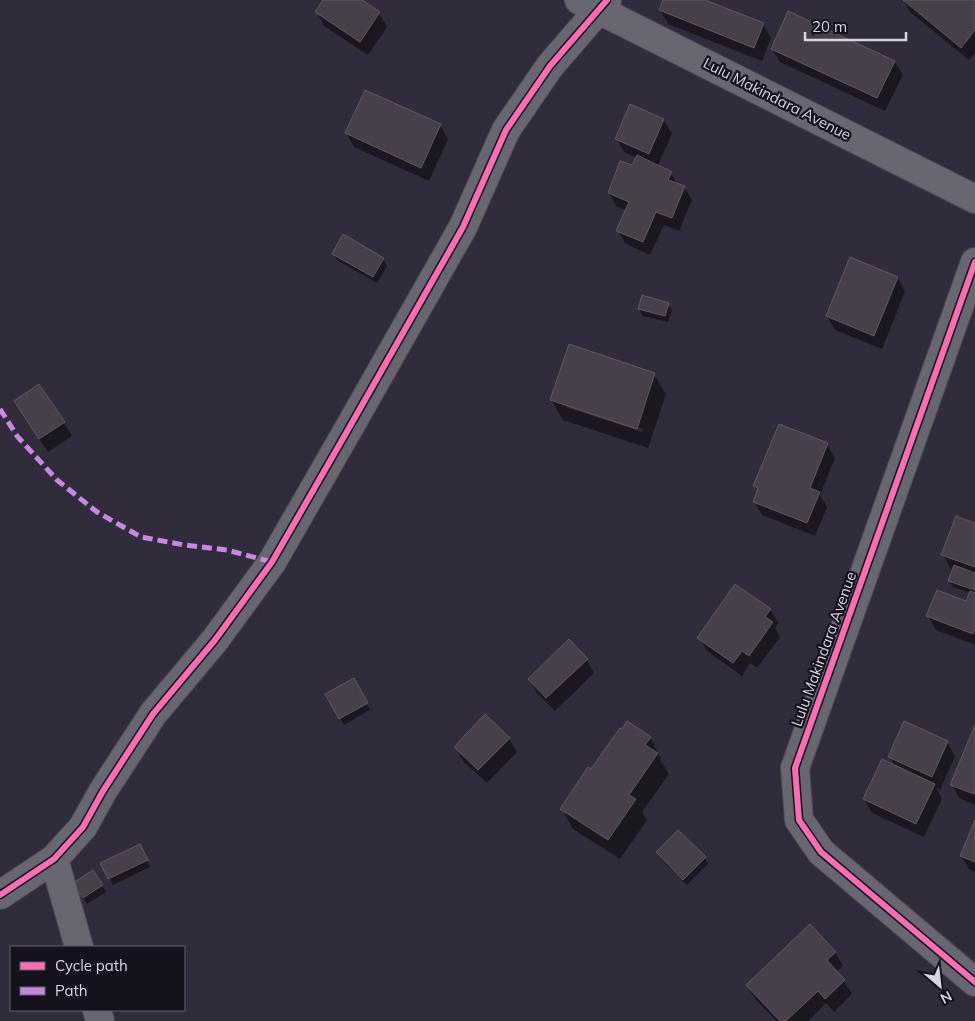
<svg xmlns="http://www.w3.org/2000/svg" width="975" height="1021" font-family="Mulish,sans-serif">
	<rect width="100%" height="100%" fill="#312c3b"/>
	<path fill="#0007" fill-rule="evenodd" d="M325,0H360L379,13L387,27L368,55L324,26L317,12Z
		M664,0H701L763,24L771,38L762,61L668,24L660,10Z
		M903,0H973L975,2V53L969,60L910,12Z
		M772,49L895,62L903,75L885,111L780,62Z
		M631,105L664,120L672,134L658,165L671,173L677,184L684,187L692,200L679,231L664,225L650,255L626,244L618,231L627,210L617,207L609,193L633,167L637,158L624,152L616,138Z
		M440,125L448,139L429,181L354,147L346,133Z
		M333,254L383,259L387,266L377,283L337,260Z
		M898,278L905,292L882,349L835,330L827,316Z
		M668,304L672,310L668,322L643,316L639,309Z
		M654,374L666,394L648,448L563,420L551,400ZM566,404L643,429L642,432L566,407Z
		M23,415L64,423L72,436L48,452Z
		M827,444L835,458L820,495L827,507L815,536L762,515L754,502L758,492L755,486Z
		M975,524V645L936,630L928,616L967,603L970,593L953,587L949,581L954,570L951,569L943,555Z
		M770,609L778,623L775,628L780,637L757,668L750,663L742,676L707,651L699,638Z
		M586,659L594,673L555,711L537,693L529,679Z
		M354,679L370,710L344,725L327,694Z
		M975,728V805L959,798L952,785Z
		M650,738L661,758L660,760L669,774L642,812L647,820L620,859L573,829L562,809L592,771Z
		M509,739L517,752L487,783L463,761L456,747Z
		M947,742L955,756L940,790L936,787L942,799L924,837L872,813L864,799L895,766L890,757Z
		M975,823V872L969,869L961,855Z
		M143,852L150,867L113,885L102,864Z
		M657,852L705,858L708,864L687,885L661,859Z
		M93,871L106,892L87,904L78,890Z
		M835,952L843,966L836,972L844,981L852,994L834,1012L826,1003L808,1021H777L755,999L747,985Z"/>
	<path fill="#47404a" stroke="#605762" d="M323,0H362L380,12L360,42L315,12Z
		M663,0H705L764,23L754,48L659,10Z
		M903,0H975V30L961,48Z
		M788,11L895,61L877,98L771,49Z
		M365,90L441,124L421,168L345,133Z
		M630,104L664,119L649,154L615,139Z
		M637,155L672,172L668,180L685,186L672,218L656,212L643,242L616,231L629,202L608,193L620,161L632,165Z
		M343,234L384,258L373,277L332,254Z
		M850,257L898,277L874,336L826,316Z
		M642,295L669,303L665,316L638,309Z
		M569,344L655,373L637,429L550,400Z
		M39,384L65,422L39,439L14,401Z
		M779,424L828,443L810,488L820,492L807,523L753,502L758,488L753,486Z
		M956,516L975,523V567L941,555Z
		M954,565L975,573V590L948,581Z
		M735,584L771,609L765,617L773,622L749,656L742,651L733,663L697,638Z
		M937,590L966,601L970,591L975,593V629L973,634L926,616Z
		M569,639L588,659L546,698L528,679Z
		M354,678L368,703L339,719L325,694Z
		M485,714L510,738L478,770L454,747Z
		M627,721L651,737L645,745L658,753L629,795L636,799L608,840L560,809L588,767L591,769L620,728L622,729Z
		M904,721L948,741L932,777L888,757Z
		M975,725V791L974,794L950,785Z
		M882,759L935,784L916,824L863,799Z
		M975,820V862L960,856Z
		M678,830L706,857L683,880L656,852Z
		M140,844L148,860L108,879L100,863Z
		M93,870L103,885L83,898L73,883Z
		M810,924L836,952L827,960L845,980L825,999L818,991L786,1021H780L746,985Z"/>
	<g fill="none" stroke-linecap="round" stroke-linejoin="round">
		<defs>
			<path id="minor" d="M579,0L975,199
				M975,262L795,768L799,820L821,852L975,982
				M54,859L79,947
				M0,895L54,859L83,827L103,791L153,714L215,640L272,562L349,428L463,227L506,130L550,66L607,0
				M97,1010L100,1021"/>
		</defs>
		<use href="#minor" stroke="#4c4855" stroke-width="30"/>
		<use href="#minor" stroke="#686671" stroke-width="28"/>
		<path stroke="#c787e3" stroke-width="5" stroke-dasharray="10 5" stroke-linecap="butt" d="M0,409L17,436L57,480L97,512L141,537L184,545L227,550L272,562"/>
		<defs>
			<path id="cycleway" d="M975,262L795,768L799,820L821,852L975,982
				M0,895L54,859L83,827L103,791L153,714L215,640L272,562L349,428L463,227L506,130L550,66L607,0"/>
		</defs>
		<use href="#cycleway" stroke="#15121e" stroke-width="9"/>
		<use href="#cycleway" stroke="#f96db3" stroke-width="6"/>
	</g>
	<g text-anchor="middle" stroke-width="4.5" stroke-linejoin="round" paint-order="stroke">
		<g font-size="15" fill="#d8d4e5" stroke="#15121e">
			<text transform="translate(777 99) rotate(27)" y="5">Lulu Makindara Avenue</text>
			<text transform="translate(824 649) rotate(-70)" y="5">Lulu Makindara Avenue</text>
		</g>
	</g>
	<rect x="10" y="946" width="175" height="65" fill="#15121e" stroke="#63606e"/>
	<rect x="20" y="962" width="25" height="8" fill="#f96db3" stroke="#63606e"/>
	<text x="55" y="971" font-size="15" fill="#d8d4e5">Cycle path</text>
	<rect x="20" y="987" width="25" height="8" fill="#c787e3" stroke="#63606e"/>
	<text x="55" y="996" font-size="15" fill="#d8d4e5">Path</text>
	<g transform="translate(940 986) rotate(152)" stroke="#15121e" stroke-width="4" paint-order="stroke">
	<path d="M0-4L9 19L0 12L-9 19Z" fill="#d8d4e5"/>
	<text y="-8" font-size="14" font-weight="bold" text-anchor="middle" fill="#d8d4e5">N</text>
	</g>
	<path d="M805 32v8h101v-8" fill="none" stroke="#d8d4e5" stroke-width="2.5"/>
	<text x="812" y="32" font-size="15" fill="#d8d4e5" stroke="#15121e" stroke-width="4" paint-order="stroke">20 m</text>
</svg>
